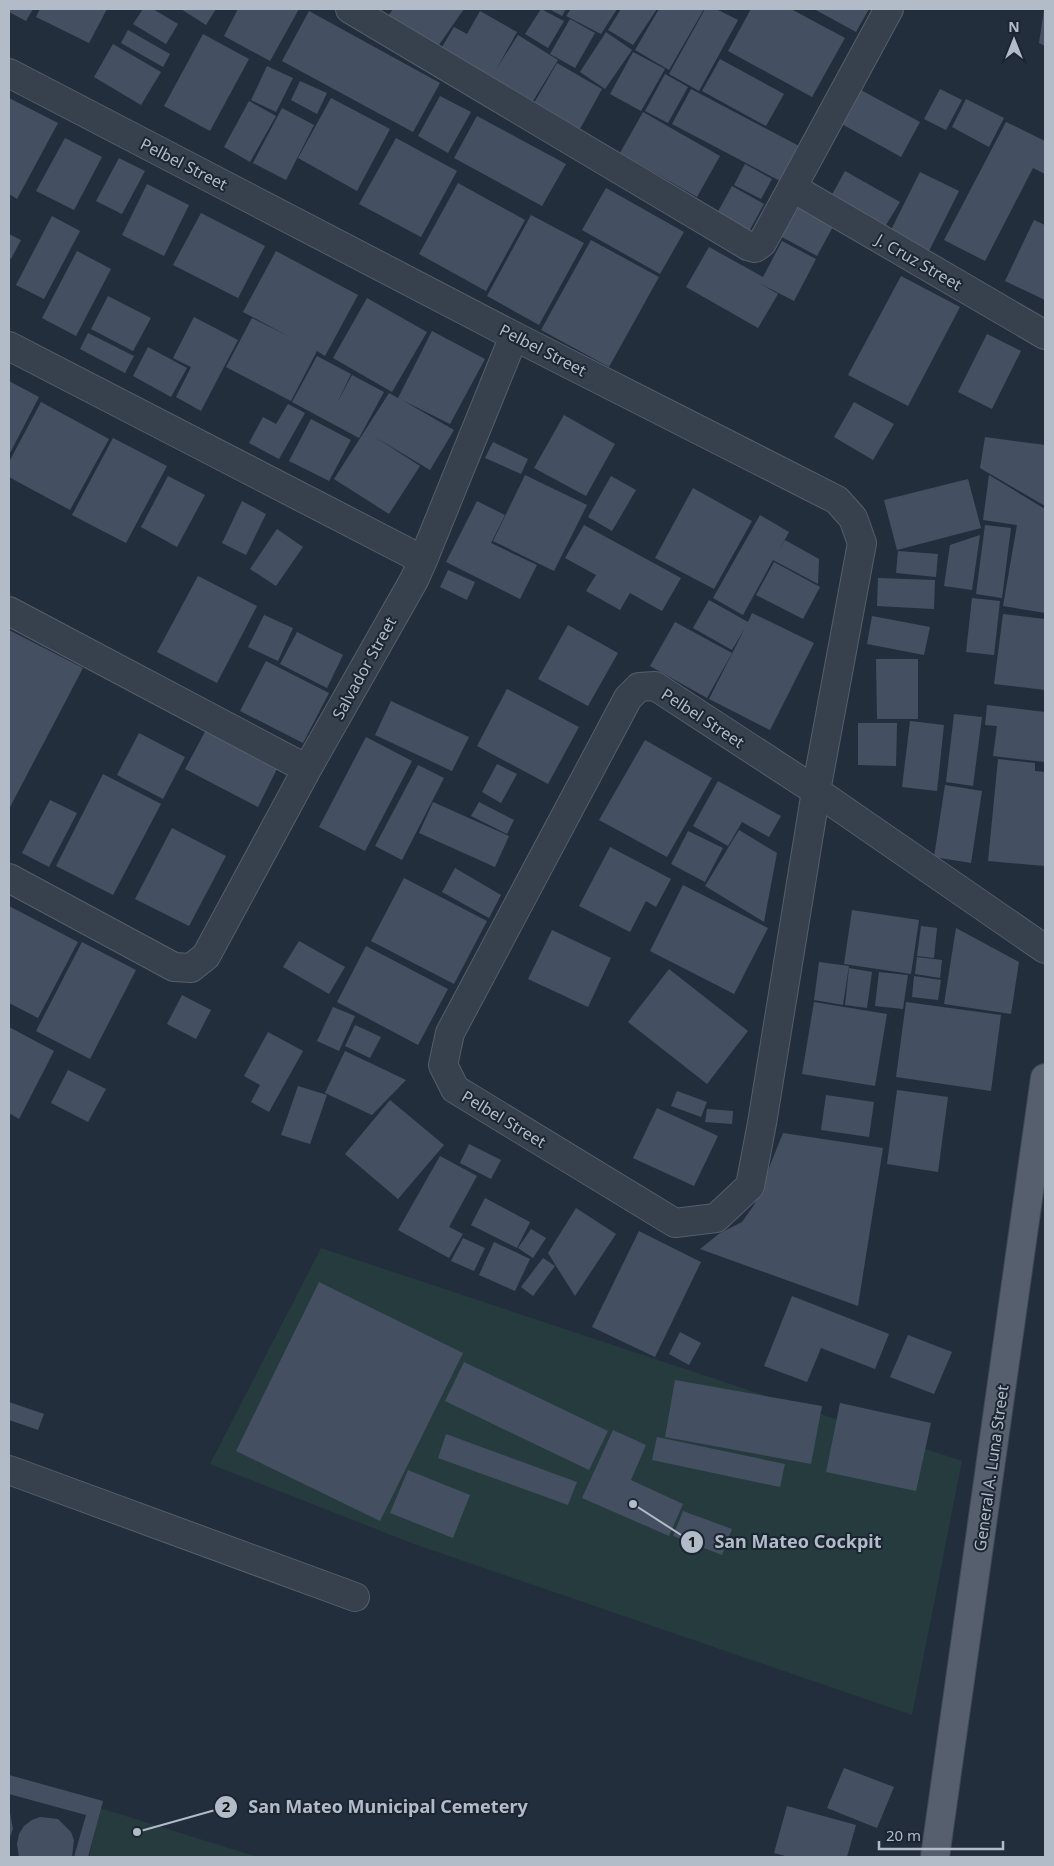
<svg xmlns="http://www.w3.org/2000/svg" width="1054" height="1866" font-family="'Noto Sans',sans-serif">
	<rect width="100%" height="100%" fill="#232e3d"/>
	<path fill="#253b3e" d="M321,1248L962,1461L912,1715L414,1544L210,1464Z
		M100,1808L258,1857H89Z"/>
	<path fill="#445061" d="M9,9H33L26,21L9,12Z
		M40,9H107L89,43L36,17Z
		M143,9H153L178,24L166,44L133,24Z
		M181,9H216L206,25Z
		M238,9H299L270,61L224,36Z
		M393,9H464L434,52L386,19Z
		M541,9L564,21L548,48L525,34Z
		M549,9H566L562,16Z
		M571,9H617L601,34L566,16Z
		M621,9H657L633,45L608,30Z
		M659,9H704L669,70L635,50Z
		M705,9H716L738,20L699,91L669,74Z
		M751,9H791L845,38L812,97L728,51Z
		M814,9H869L856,32Z
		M1044,9H1045V46L1039,43Z
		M309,11L440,83L413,132L282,61Z
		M480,11L517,32L497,68L518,35L558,60L530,106L439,52L454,27L467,34Z
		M570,19L595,33L575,68L550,54Z
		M128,30L170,54L163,67L121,43Z
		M606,32L632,50L605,89L580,72Z
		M203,34L249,59L210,131L164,106Z
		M113,44L161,72L141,105L94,77Z
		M633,52L665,69L641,111L610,94Z
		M720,59L784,94L766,126L702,91Z
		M557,63L602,89L580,129L534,103Z
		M267,66L293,78L276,112L251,100Z
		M665,74L688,87L668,123L645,111Z
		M300,81L327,93L317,114L291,100Z
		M691,89L801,147L782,182L672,124Z
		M859,89L920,122L901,157L840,123Z
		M940,89L962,100L946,130L924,119Z
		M440,96L471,112L448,153L418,136Z
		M9,98L58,123L17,199L9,194Z
		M331,98L390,129L357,191L298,158Z
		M966,99L1004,118L989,147L952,127Z
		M249,101L276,116L250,162L224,147Z
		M282,108L314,125L286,180L253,163Z
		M643,112L720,156L697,197L620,153Z
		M477,116L566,164L542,206L454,158Z
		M1006,122L1045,141V174L1033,168L985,261L944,240Z
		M65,138L102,157L74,210L36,191Z
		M396,138L457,171L421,237L359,204Z
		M119,158L145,171L122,214L96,201Z
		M745,164L772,179L761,199L734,185Z
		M845,171L900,202L883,230L829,200Z
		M920,172L959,191L929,251L890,232Z
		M458,183L525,220L486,291L419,254Z
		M147,184L189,205L164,256L122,235Z
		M732,186L764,204L747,235L715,217Z
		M606,188L684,232L660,274L582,230Z
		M798,203L835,223L817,256L780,236Z
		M201,213L265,246L238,298L173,265Z
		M531,215L584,243L539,325L487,296Z
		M52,216L80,231L44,299L16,285Z
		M1034,220L1045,225V300L1005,281Z
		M9,234L21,240L11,259L9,258Z
		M591,240L659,277L609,367L541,330Z
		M782,241L816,259L794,301L759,283L778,294L758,328L686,287L709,247L763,277Z
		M77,251L111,269L76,336L42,318Z
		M276,251L358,295L325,356L317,351L291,401L226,367L252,318L290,337L243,312Z
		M901,276L960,307L908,406L848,375Z
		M108,296L151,318L133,351L91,329Z
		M367,298L427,332L392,392L333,358Z
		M194,317L238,340L201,411L176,397L191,367L173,358Z
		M432,331L485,359L450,424L402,400L454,430L430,470L375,437L420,466L389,514L334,479L389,393L398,398Z
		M88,333L134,356L125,373L80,349Z
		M987,334L1021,351L992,409L958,392Z
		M148,347L187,368L171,397L133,376Z
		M317,356L351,374L337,403L352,375L384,392L359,438L292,402Z
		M9,381L39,397L9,455Z
		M41,402L109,439L70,510L9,477V462Z
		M854,402L894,424L873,460L834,437Z
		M288,404L305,413L279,459L249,443L263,417L276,424Z
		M564,415L615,444L586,496L534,468Z
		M311,419L351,440L329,481L289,461Z
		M985,437L1045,445V506L980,468Z
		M113,438L167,466L126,543L72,515Z
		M493,442L528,459L521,474L485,458Z
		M525,475L587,505L554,571L493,541Z
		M989,475L1045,509V613L1003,606L1017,525L983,520Z
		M168,476L205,495L177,547L141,527Z
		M611,476L636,490L612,531L588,517Z
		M968,479L981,528L897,550L884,500Z
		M693,488L752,521L714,589L655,558Z
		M242,501L266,514L246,555L222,543Z
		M477,501L505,515L491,543L537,565L520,599L446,562Z
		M760,515L789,532L779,550L785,540L819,559L818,584L773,560L743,615L713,598Z
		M584,525L681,578L662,611L630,593L620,610L586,591L596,575L565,558Z
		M985,525L1011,528L1002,598L976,594Z
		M277,529L303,547L276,586L250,569Z
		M980,535L972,590L944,586L950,545Z
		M898,551L938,554L936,577L896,573Z
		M774,562L820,587L803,619L756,595Z
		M448,570L475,582L467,600L440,587Z
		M198,576L257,606L217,683L157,652Z
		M878,578L935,580L934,609L877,606Z
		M972,598L1000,601L994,655L966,652Z
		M709,600L748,622L752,613L814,643L770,730L709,699L745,628L732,650L693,628Z
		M1003,614L1045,619V690L994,684Z
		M264,615L293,628L278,661L248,647Z
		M872,616L930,627L924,655L867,644Z
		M675,622L732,653L707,698L650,666Z
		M568,625L618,653L588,706L538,679Z
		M9,630L83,668L9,809Z
		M297,632L343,655L327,688L280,664Z
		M876,659H918V719H877Z
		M266,661L329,693L303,743L240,711Z
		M507,689L579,727L548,784L477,746Z
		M391,701L469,737L452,771L375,735Z
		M987,705L1045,712V762L993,756L997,726L985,725Z
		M954,714L982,717L973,786L946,782Z
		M910,721L944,725L937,791L902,787Z
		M858,723H897L896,766L858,765Z
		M207,728L279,765L258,807L185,769Z
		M139,733L185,757L163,799L117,775Z
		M366,737L412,761L365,851L319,827Z
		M645,740L712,778L667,857L599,820Z
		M998,759L1035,763V771L1045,772V866L988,861Z
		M497,764L517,774L501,803L482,792Z
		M418,765L444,778L402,860L375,846Z
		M103,774L161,804L113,895L56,866Z
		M718,781L781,816L769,837L742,822L728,846L693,826Z
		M945,785L982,791L971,863L934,857Z
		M50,800L77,813L49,867L22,853Z
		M433,802L509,836L495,867L419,833Z
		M479,802L514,820L507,834L471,816Z
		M172,828L226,856L189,926L135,899Z
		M739,830L777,853L764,922L705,886Z
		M688,831L723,848L705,882L671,864Z
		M610,847L671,879L656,907L646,901L630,932L579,906Z
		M455,868L501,895L489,918L442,892Z
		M404,878L487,921L454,984L371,941Z
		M683,885L768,928L734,994L650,951Z
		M9,906L78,942L38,1018L9,1003Z
		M852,910L919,920L911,974L844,964Z
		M921,926L937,928L934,958L917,956Z
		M956,928L1019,962L1011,1014L944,1004Z
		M552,930L611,958L588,1007L528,979Z
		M299,941L345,967L329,994L283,967Z
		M82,942L136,970L90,1059L36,1031Z
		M366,946L448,989L418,1045L337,1002Z
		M917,957L942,960L940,978L915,974Z
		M819,962L849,966L843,1005L814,1000Z
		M849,968L872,972L867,1008L845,1005Z
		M669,969L748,1031L707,1084L628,1022Z
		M879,972L908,975L903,1009L875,1006Z
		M914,976L941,980L938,1000L912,997Z
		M182,995L211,1010L196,1039L167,1024Z
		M814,1002L887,1014L875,1086L802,1074Z
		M906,1002L1001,1015L991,1091L896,1077Z
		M333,1007L355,1016L339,1051L317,1041Z
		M355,1025L381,1037L370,1058L345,1046Z
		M9,1027L54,1051L19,1119L9,1113Z
		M268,1032L303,1051L269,1112L251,1102L260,1085L244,1076Z
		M345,1051L406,1080L372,1115L325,1093Z
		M68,1070L106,1089L88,1122L51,1103Z
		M298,1086L327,1095L310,1144L281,1135Z
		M897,1090L948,1097L938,1172L887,1164Z
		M677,1091L707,1102L701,1117L671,1106Z
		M826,1095L874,1102L869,1137L821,1130Z
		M390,1100L444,1145L398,1199L345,1154Z
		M657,1108L718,1136L694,1186L633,1158Z
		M707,1109L733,1111L732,1124L705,1122Z
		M783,1133L883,1148L858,1306L700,1249L720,1233L742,1222L754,1205Z
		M469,1144L501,1160L491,1179L460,1163Z
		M440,1156L477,1176L449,1227L463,1234L449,1258L398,1230Z
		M485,1198L530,1222L517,1248L471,1225Z
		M576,1208L616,1234L575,1296L548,1253Z
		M531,1229L546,1238L533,1258L518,1248Z
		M639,1231L701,1262L655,1357L592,1327Z
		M463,1238L485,1248L474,1271L451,1261Z
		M494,1242L530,1259L515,1291L479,1275Z
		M543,1258L555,1266L533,1296L521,1287Z
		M319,1282L463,1353L380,1521L236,1451Z
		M792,1296L889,1334L875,1369L821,1348L807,1382L764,1366Z
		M680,1332L701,1343L689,1365L669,1354Z
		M908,1335L952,1352L934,1394L890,1377Z
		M464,1362L608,1431L589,1470L445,1401Z
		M675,1380L822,1406L811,1464L665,1437Z
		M9,1402L44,1414L38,1430L9,1420Z
		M840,1403L931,1423L916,1491L826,1472Z
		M613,1430L646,1445L631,1480L683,1504L669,1536L582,1498Z
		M446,1434L577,1482L568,1505L438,1458Z
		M657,1437L785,1464L780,1487L652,1460Z
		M408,1470L470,1495L453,1538L390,1513Z
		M683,1511L732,1529L722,1555L673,1536Z
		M844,1768L894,1787L877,1828L827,1808Z
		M9,1775L103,1801L88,1857H74L86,1815L9,1794Z
		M787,1806L856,1825L847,1857H789L774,1853Z
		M9,1808L13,1829L9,1840Z
		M40,1817L58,1819L71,1832L74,1840L72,1857H19L17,1844L19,1834L24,1826L32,1820Z"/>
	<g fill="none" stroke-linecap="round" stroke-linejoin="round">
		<defs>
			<path id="minor" d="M350,9L748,246L755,248L762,243L889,9
				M9,73L514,336L837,500L853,518L862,543L816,791L762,1123L750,1186L716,1218L675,1223L455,1089L443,1065L450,1033L628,698L639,687L655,686L816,791L1045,949
				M793,188L1045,335
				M9,346L423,560
				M9,611L307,769
				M9,878L174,967L191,968L206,956L307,769L414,580L423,560L514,336
				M9,1470L355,1597"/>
			<path id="major" d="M935,1857L1045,1078"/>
		</defs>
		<use href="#minor" stroke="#555e6b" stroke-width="30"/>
		<use href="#major" stroke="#404956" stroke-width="30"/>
		<use href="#minor" stroke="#37404d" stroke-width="28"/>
		<use href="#major" stroke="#555f6d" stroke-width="28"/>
	</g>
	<g text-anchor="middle" stroke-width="4" stroke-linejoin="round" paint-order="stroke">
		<g font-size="16" fill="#b2bbc8" stroke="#1c2532">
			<text transform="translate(184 164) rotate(27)" y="6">Pelbel Street</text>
			<text transform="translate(919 262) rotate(30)" y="6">J. Cruz Street</text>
			<text transform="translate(543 350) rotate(27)" y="6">Pelbel Street</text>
			<text transform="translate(364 668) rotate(-61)" y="6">Salvador Street</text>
			<text transform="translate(703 718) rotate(33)" y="6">Pelbel Street</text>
			<text transform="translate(504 1119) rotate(31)" y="6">Pelbel Street</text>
			<text transform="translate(991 1468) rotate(-82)" y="6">General A. Luna Street</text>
		</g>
	</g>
	<path fill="none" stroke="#b2bbc8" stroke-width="2" d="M633 1504L692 1542M137 1832L226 1807"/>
	<g fill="#b2bbc8" stroke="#1c2532" stroke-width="2">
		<circle cx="633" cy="1504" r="5"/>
		<circle cx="137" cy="1832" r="5"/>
		<circle cx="692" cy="1542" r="12"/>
		<circle cx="226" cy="1807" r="12"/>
	</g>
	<g font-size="15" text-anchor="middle" font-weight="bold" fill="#111">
		<text x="692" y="1547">1</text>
		<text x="226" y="1812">2</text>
	</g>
	<g font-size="18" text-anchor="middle" font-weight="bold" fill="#b2bbc8" stroke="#1c2532" stroke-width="4" stroke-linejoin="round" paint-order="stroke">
		<text x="798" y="1548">San Mateo Cockpit</text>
		<text x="388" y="1813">San Mateo Municipal Cemetery</text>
	</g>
	<rect width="1054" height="1866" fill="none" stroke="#b2bbc8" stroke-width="20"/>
	<g transform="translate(1014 40)" stroke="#1c2532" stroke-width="4" paint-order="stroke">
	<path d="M0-4L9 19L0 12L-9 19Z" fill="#b2bbc8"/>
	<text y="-8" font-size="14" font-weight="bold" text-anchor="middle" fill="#b2bbc8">N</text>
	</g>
	<path d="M879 1841v8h124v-8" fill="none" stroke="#b2bbc8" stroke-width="2.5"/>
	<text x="886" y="1841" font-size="15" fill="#b2bbc8" stroke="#1c2532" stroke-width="4" paint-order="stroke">20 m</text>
</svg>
